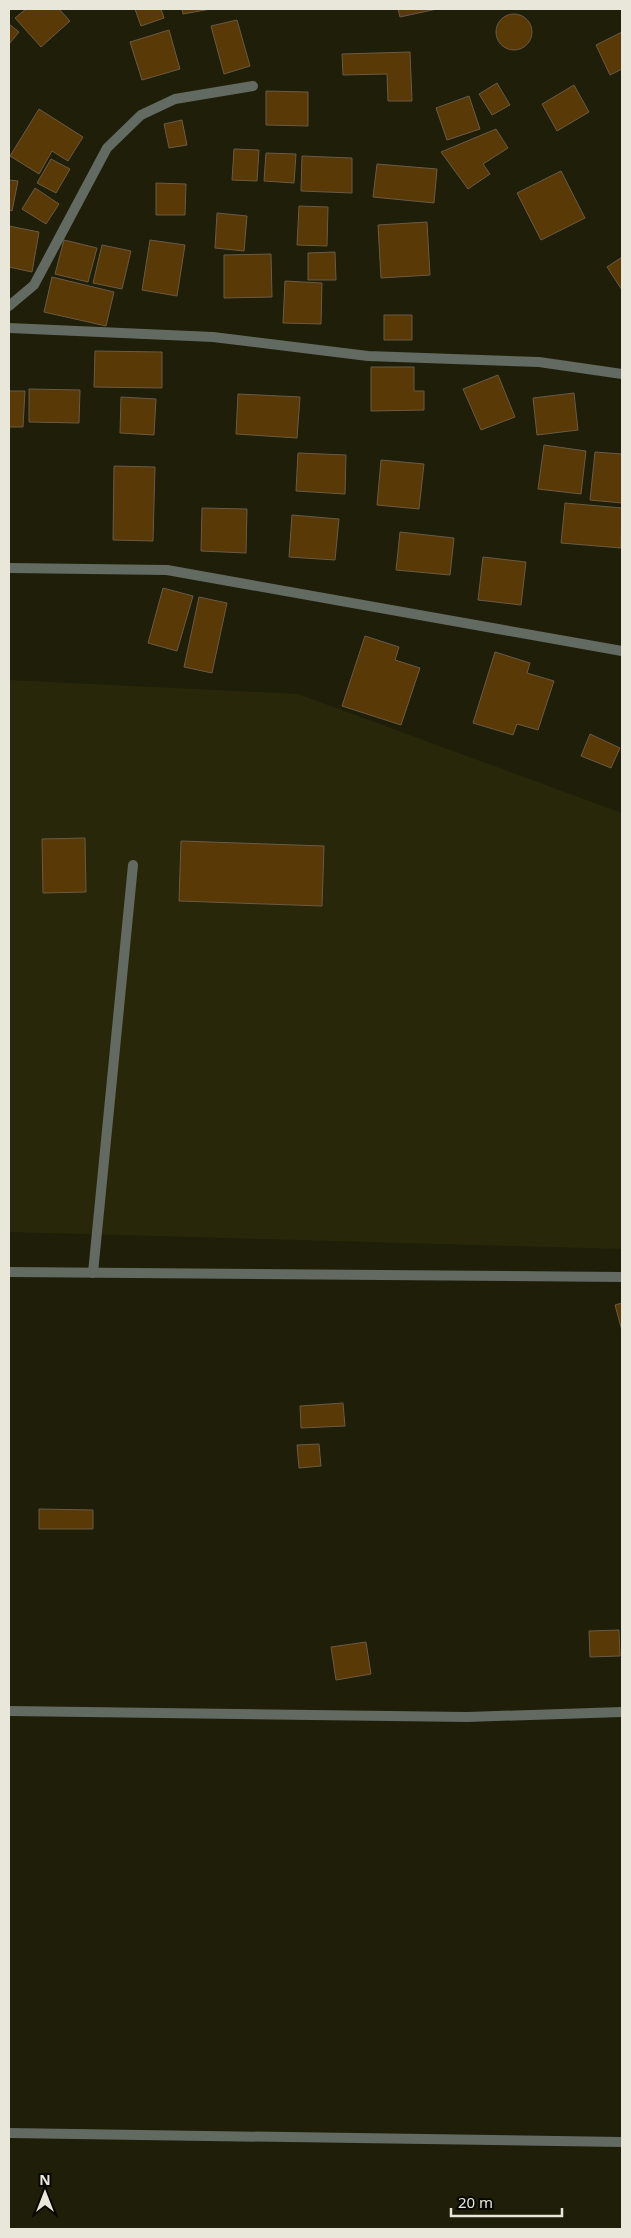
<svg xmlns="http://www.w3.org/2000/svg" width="631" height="2238" font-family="'Noto Sans',sans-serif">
	<rect width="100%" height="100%" fill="#1f1e08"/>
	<path fill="#292709" d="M9,680L298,694L622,813V1249L9,1232Z"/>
	<path fill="#593906" stroke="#6a5a46" d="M26,9H59L70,21L41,47L15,18Z
		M135,9H161L164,18L141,26Z
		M182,9H211L183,14Z
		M398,9H437L400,17Z
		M496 32a18 18 0 1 1 36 0a18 18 0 1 1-36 0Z
		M237,20L250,66L224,74L211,26Z
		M9,24L19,32L9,44Z
		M169,30L180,69L142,80L130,42Z
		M622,32V69L610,75L596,45Z
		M410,52L412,101H388L387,74L343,75L342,54Z
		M497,83L510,105L492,115L479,94Z
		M574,85L589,112L557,131L542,104Z
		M266,91L308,92V126L266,125Z
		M469,96L480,129L447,140L436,108Z
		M39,109L83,137L68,161L52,151L39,174L10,156Z
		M182,120L187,145L169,148L164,124Z
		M496,129L508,148L483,164L490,174L468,189L441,152Z
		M234,149L259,150L257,181L232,180Z
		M266,153L296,154L294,183L264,181Z
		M302,156L352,158V193L301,191Z
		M51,159L70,169L56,193L37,183Z
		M377,164L437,169L434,203L373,197Z
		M561,171L585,218L541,240L517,193Z
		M9,180L18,181L12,211L9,210Z
		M156,183L186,184L185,215H156Z
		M35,188L59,204L46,224L22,209Z
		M299,206L328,207L327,246L297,245Z
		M217,213L247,216L244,251L215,248Z
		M427,222L430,275L381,278L378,225Z
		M9,226L39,232L32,272L9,267Z
		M64,240L97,248L88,282L55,274Z
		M150,240L185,245L177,296L142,290Z
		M102,245L131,251L122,289L93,283Z
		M335,252L336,280H308V253Z
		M271,254L272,297L224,298V255Z
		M622,257V290L607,267Z
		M52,277L114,292L106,326L44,312Z
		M285,281L322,283L321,324L283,323Z
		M384,315H412V340H384Z
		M95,351L162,352V388L94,387Z
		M371,367H414V391H424V410L371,411Z
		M498,375L515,417L481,430L463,389Z
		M29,389L80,390L79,423L29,422Z
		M9,391H25L23,427H9Z
		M574,393L578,430L537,435L533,398Z
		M238,394L300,397L297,438L236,434Z
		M121,397L156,399L154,435L120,433Z
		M544,445L586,451L581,494L538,489Z
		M595,452L622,454V503L590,500Z
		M298,453L346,455L345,494L296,491Z
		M381,460L424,464L419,509L377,505Z
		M114,466L155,467L153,541L113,540Z
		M565,503L622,508L621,548L561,543Z
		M202,508L247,509L246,553L201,551Z
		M292,515L339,519L335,560L289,557Z
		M400,532L454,538L450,575L396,570Z
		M483,557L526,562L521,605L478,600Z
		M163,588L193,596L177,651L148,643Z
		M199,597L227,603L212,673L184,667Z
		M365,636L399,647L395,660L420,668L401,725L342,706Z
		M495,652L530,663L527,673L554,681L538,730L517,724L513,735L473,723Z
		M590,734L620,748L611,768L581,756Z
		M85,838L86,892L43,893L42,839Z
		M181,841L324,846L322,906L179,901Z
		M622,1303V1331L615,1305Z
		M343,1403L345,1426L301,1428L300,1406Z
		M319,1444L321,1466L299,1468L297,1445Z
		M39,1509L93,1510V1529H39Z
		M619,1630L620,1656L590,1657L589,1631Z
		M366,1642L371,1674L336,1680L331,1647Z"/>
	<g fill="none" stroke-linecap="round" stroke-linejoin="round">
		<path stroke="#626a61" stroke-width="10" d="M93,1273L133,865"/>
		<path stroke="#626a61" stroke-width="10" d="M9,306L34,285L107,148L141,115L175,99L253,86
			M9,328L213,337L368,356L539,362L622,374
			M9,568L167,570L622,651
			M9,1272L622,1277
			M9,1711L467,1717L622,1712
			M9,2133L622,2142"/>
	</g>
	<rect width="631" height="2238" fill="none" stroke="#e8e7da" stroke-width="20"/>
	<g transform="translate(45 2193)" stroke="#080802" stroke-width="4" paint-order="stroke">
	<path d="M0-4L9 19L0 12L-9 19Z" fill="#e8e7da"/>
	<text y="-8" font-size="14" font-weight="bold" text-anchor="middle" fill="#e8e7da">N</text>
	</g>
	<path d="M451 2208v8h111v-8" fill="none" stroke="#e8e7da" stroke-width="2.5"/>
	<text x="458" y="2208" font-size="15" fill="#e8e7da" stroke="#080802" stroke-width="4" paint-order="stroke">20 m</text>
</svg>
